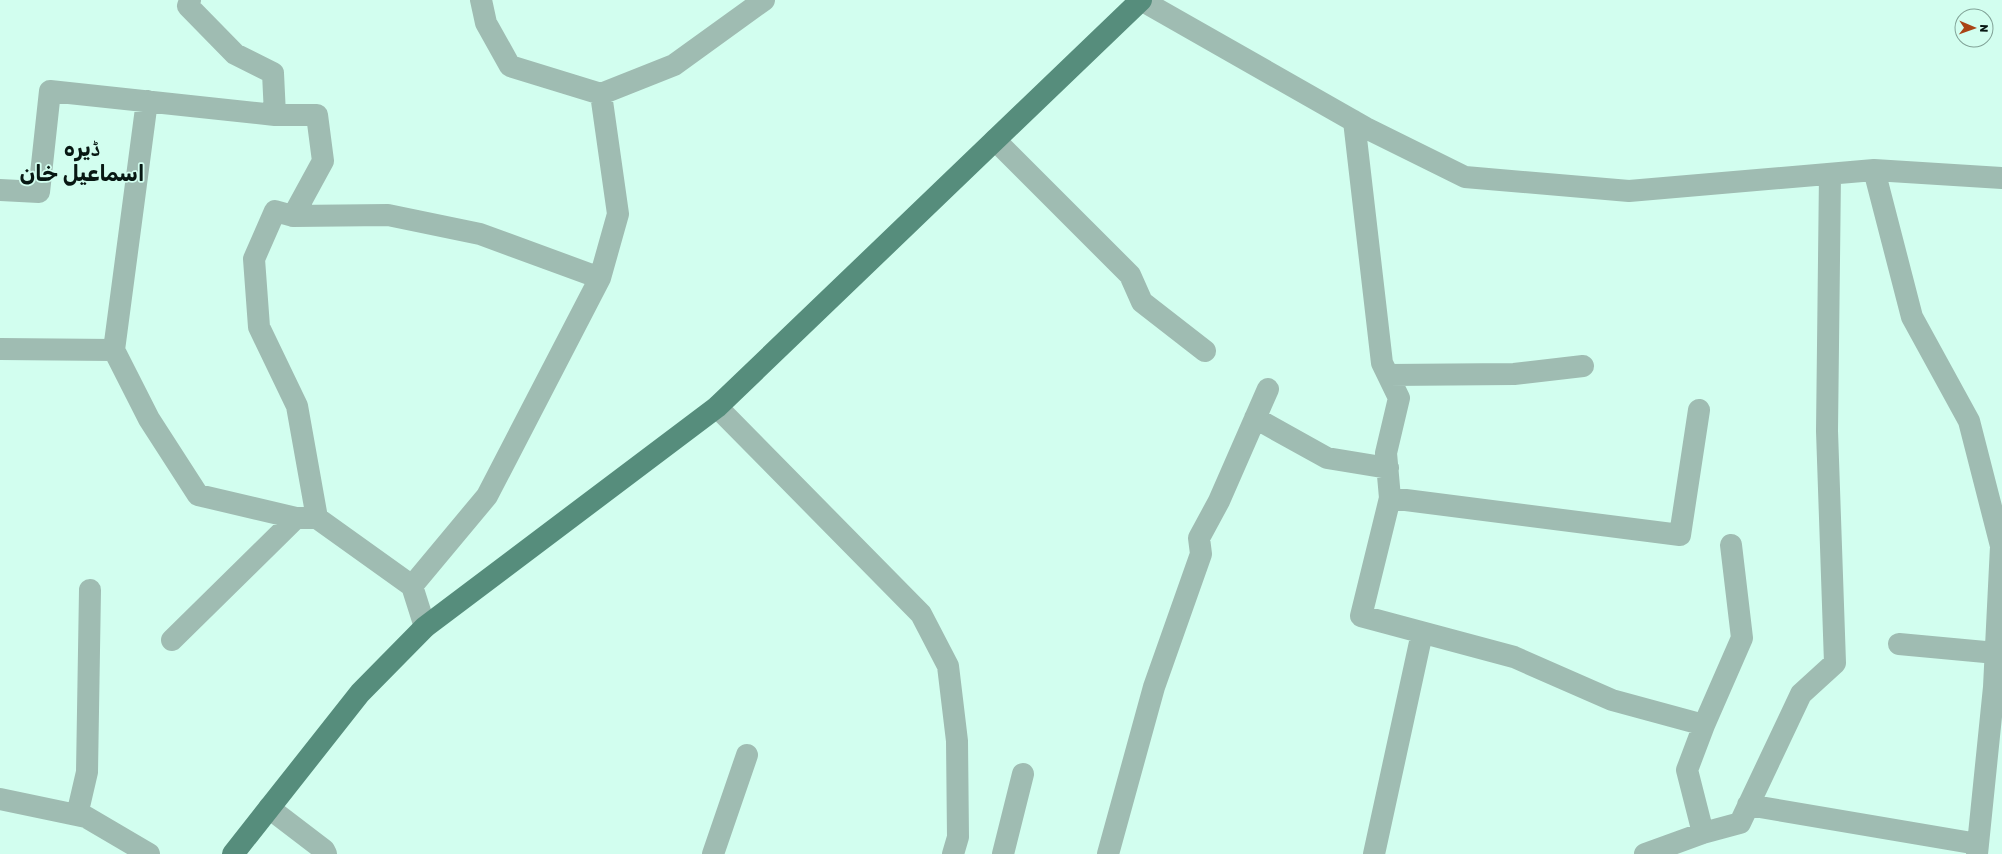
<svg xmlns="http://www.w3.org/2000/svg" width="2002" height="854" font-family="Rubik,'Noto Naskh Arabic',sans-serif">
	<rect width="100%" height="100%" fill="#d2feef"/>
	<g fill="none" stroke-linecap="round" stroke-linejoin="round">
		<path stroke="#9fbcb2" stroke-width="22" d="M190,0L188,6L235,54L273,73L275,115
			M481,0L486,23L510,66L601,94L674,65L764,0
			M1141,0L1366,128L1465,177L1629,191L1874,170L2002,178
			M147,101L114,350L149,419L198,495L296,518H317
			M1354,121L1382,363L1399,398L1386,453L1390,498L1361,616L1514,657L1612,700L1704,725
			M995,140L1130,275L1142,302L1205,351
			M1874,170L1912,317L1969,421L2001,546L1994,687L1977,854
			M0,190L39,192L50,91L275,115H317L323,161L293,216
			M0,349L114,350
			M1388,375L1514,374L1583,366
			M717,407L921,614L948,666L957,741L958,837L953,854
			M1255,418L1327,458L1388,468
			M1390,498L1680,535L1699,410
			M412,586L317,518L297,406L259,327L254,259L275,211L293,216L388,215L480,234L600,278
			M425,627L412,586L487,496L600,278L618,214L601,94
			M172,640L296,518
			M1899,644L1996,653
			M0,799L86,817L149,854
			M1748,805L1978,844
			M269,808L324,850L326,854
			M77,815L87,772L90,590
			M1703,833L1687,770L1704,725L1742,638L1731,545
			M713,854L747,755
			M1003,854L1023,774
			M1108,854L1154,687L1201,554L1199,538L1219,501L1268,389
			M1374,854L1422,633
			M1645,854L1703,833L1740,823L1801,694L1835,663L1827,431L1830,174"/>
		<path stroke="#568d7c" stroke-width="22" d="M233,854L360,693L425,627L717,407L1141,0"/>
	</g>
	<g text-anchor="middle" stroke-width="3.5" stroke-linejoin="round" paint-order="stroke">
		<g font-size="22" font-weight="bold" fill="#081813" stroke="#d2feef">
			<text x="82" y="156">ڈیره<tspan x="82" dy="25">اسماعیل خان</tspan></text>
		</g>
	</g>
	<g transform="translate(1974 28) rotate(92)"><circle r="19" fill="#d2feef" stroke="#81a297"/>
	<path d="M0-3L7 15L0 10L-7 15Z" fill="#a94416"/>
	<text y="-6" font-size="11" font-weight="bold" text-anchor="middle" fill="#081813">N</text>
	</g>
</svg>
